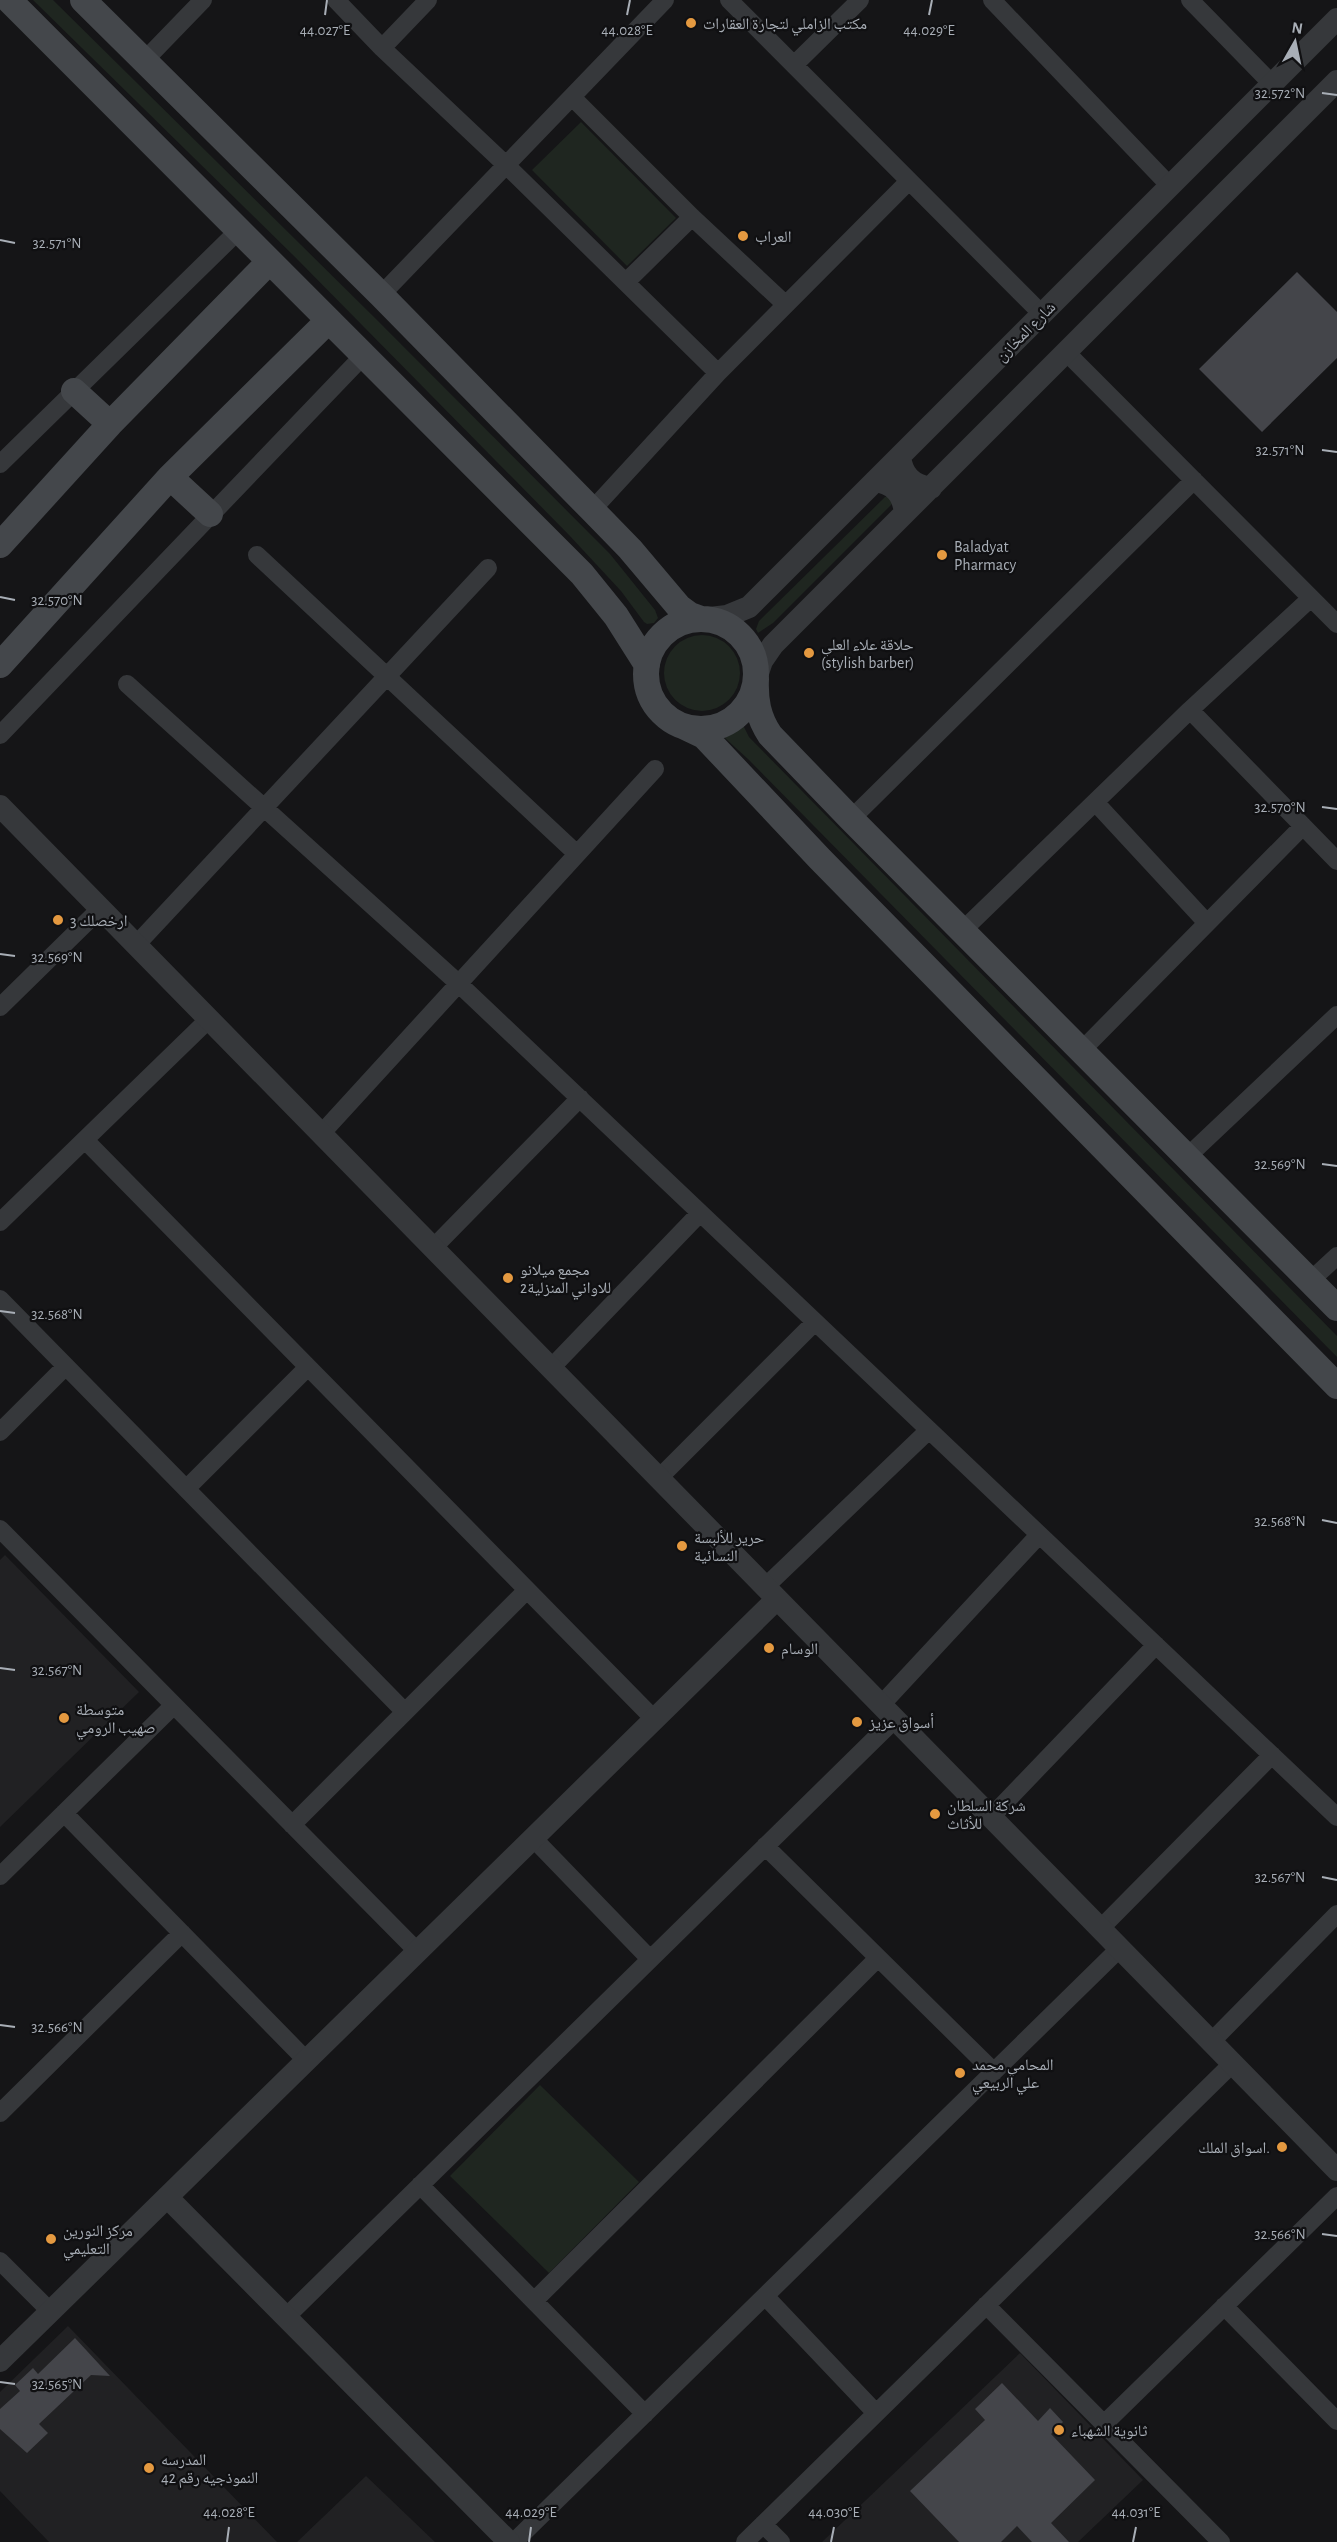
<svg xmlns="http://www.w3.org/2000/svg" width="1337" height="2542" font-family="'Alegreya Sans','Noto Naskh Arabic',sans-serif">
	<rect width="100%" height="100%" fill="#151517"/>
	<path fill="#212123" d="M5,1555L139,1692L0,1827V1560Z
		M68,2326L277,2542H49L0,2491V2392Z
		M1020,2353L1143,2480L1078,2542H822Z
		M366,2476L435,2542H297Z"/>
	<path fill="#1f2620" d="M33,0H53L376,319L610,554L655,610L658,618L654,623L647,624L644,622L621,591L569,535L295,257Z
		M581,122L676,218L627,266L532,170Z
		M891,495L895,499L891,505L773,623L758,633L756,629L759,621L885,497Z
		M664 673a38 38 0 1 1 76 0a38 38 0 1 1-76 0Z
		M742,723L749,737L1337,1336V1357L749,760L725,738L723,735Z
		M540,2085L639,2182L549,2273L450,2176Z"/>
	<path fill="#44454a" d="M1297,272L1337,312V358L1262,432L1199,369Z
		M75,2338L110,2376L91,2375L39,2424L48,2433L27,2453L0,2429V2409L20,2391L15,2385L33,2368L38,2374Z
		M1002,2383L1038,2421L1050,2408L1063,2422L1051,2434L1095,2480L1051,2523L1069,2542H1032L1017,2526L1001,2542H959L910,2491L985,2420L975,2409Z"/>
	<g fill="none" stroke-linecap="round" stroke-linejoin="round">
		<path stroke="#36383b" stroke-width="18" d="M336,0L382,48L506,165L718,373
			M729,0L1042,314
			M992,0L1170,186
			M1190,0L1272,84
			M382,48L428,0
			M144,61L203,0
			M794,65L860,0
			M572,97L692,217L785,304
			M626,282L692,217
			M381,295L665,0
			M1066,352L1337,624
			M0,464L238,231
			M592,510L718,373L909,181
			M257,555L577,854
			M127,684L458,983L1337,1817
			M1190,710L1337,861
			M0,735L363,356
			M1095,802L1207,923
			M851,819L1194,480
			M962,931L1190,710L1311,598
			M136,945L488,568
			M0,1007L100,909
			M1081,1051L1303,826
			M321,1134L655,769
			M85,1140L654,1719
			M1187,1157L1337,1015
			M0,1222L209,1019
			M433,1248L580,1098
			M1310,1281L1337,1256
			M0,1299L405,1712
			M551,1368L700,1213
			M0,1432L66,1366
			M659,1478L815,1322
			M186,1489L308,1367
			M0,1529L417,1951
			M765,1587L929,1430
			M881,1705L1039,1535
			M64,1813L306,2060
			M991,1817L1156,1645
			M292,1825L527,1590
			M533,1838L650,1959
			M765,1846L994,2072
			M0,1876L174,1705
			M1100,1929L1272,1755
			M1211,2042L1337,1914
			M0,2113L182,1933
			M420,2185L645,2414
			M0,2261L50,2311
			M765,2296L876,2413
			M534,2301L878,1958
			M986,2305L1221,2542
			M1224,2306L1337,2421
			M286,2317L895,1719
			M1105,2423L1337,2196
			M763,2524L781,2542
			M514,2542L1120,1948
			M745,2542L1232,2064"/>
		<path stroke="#36383b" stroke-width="22" d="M900,456C902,475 912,485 931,488
			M875,481C894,484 903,494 905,513
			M701,619L727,616L749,607L1337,19
			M756,679L762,661L773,645L1337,81
			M0,806L1337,2170
			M167,2197L509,2542
			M0,2361L777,1599"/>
		<path stroke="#44474b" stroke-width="26" d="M9,0L582,574L616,616L647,665
			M83,0L381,295L592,510L630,549L679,607L690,615L701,619
			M74,391L110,424
			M170,477L210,514
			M0,545L110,424L269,262
			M646 674a55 55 0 1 1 110 0a55 55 0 1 1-110 0Z
			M0,665L170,477L328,321
			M756,679C755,700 758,717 770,735L851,819L1337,1308
			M683,726L704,736L820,859L1337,1386"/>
	</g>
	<path fill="none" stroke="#a8aeb6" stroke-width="2" d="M325,15L327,0M627,15L630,0M929,15L932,0M1322,93L1337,95M0,240L15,243M1322,450L1337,452M0,597L15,600M1322,807L1337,809M0,954L15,956M1322,1164L1337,1166M0,1311L15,1313M1322,1520L1337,1523M0,1668L15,1670M1322,1877L1337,1880M0,2025L15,2027M1322,2234L1337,2236M0,2382L15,2384M227,2542L229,2527M529,2542L531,2527M831,2542L834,2527M1133,2542L1136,2527"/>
	<g fill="#e49940" stroke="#101012" stroke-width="2">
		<circle cx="691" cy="23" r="6"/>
		<circle cx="743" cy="236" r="6"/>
		<circle cx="942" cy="555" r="6"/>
		<circle cx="809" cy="653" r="6"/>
		<circle cx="58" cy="920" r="6"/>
		<circle cx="508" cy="1278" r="6"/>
		<circle cx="682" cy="1546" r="6"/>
		<circle cx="769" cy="1648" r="6"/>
		<circle cx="64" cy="1718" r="6"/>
		<circle cx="857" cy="1722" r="6"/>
		<circle cx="935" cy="1814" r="6"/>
		<circle cx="960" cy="2073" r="6"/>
		<circle cx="1282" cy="2147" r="6"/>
		<circle cx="51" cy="2239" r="6"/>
		<circle cx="1059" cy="2430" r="6"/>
		<circle cx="149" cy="2468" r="6"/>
	</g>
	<g text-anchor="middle" stroke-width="4.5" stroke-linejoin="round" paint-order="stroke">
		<g font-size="16" fill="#a8aeb6" stroke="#101012" text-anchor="start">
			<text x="703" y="29">مكتب الزاملي لتجارة العقارات</text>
			<text x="755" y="242">العراب</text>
			<text x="954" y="552">Baladyat<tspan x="954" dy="18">Pharmacy</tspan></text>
			<text x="821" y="650">حلاقة علاء العلي<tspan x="821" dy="18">(stylish barber)</tspan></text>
			<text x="70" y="926">ارخصلك 3</text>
			<text x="520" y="1275">مجمع ميلانو<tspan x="520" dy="18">للاواني المنزلية2</tspan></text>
			<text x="694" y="1543">حرير للألبسة<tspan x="694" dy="18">النسائية</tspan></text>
			<text x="781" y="1654">الوسام</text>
			<text x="76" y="1715">متوسطة<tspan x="76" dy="18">صهيب الرومي</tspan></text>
			<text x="869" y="1728">أسواق عزيز</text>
			<text x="947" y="1811">شركة السلطان<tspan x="947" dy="18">للأثاث</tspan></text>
			<text x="972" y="2070">المحامي محمد<tspan x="972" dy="18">علي الربيعي</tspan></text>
			<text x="1270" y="2153" text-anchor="end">اسواق الملك.</text>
			<text x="63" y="2236">مركز النورين<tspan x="63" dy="18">التعليمي</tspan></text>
			<text x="1071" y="2436">ثانوية الشهباء</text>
			<text x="161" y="2465">المدرسه<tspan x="161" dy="18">النموذجيه رقم 42</tspan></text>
		</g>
		<g font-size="16" fill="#a8aeb6" stroke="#101012">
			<text transform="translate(1025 331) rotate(-45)" y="6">شارع المخازن</text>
		</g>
	</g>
	<g font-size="15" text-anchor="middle" fill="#a8aeb6" stroke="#101012" stroke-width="4.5" stroke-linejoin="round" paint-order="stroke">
		<text x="325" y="35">44.027°E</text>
		<text x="627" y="35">44.028°E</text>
		<text x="929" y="35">44.029°E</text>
		<text x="1280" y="98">32.572°N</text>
		<text x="57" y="248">32.571°N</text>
		<text x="1280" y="455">32.571°N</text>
		<text x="57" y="605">32.570°N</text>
		<text x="1280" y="812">32.570°N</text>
		<text x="57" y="962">32.569°N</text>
		<text x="1280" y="1169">32.569°N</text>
		<text x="57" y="1319">32.568°N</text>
		<text x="1280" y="1526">32.568°N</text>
		<text x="57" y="1675">32.567°N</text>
		<text x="1280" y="1882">32.567°N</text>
		<text x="57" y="2032">32.566°N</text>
		<text x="1280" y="2239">32.566°N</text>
		<text x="57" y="2389">32.565°N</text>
		<text x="229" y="2517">44.028°E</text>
		<text x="531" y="2517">44.029°E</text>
		<text x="834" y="2517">44.030°E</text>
		<text x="1136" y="2517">44.031°E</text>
	</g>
	<g transform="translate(1295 42) rotate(9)" stroke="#101012" stroke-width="4.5" paint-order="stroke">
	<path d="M0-4.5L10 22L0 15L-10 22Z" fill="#a8aeb6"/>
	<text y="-9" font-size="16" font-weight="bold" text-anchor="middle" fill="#a8aeb6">N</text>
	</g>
</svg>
